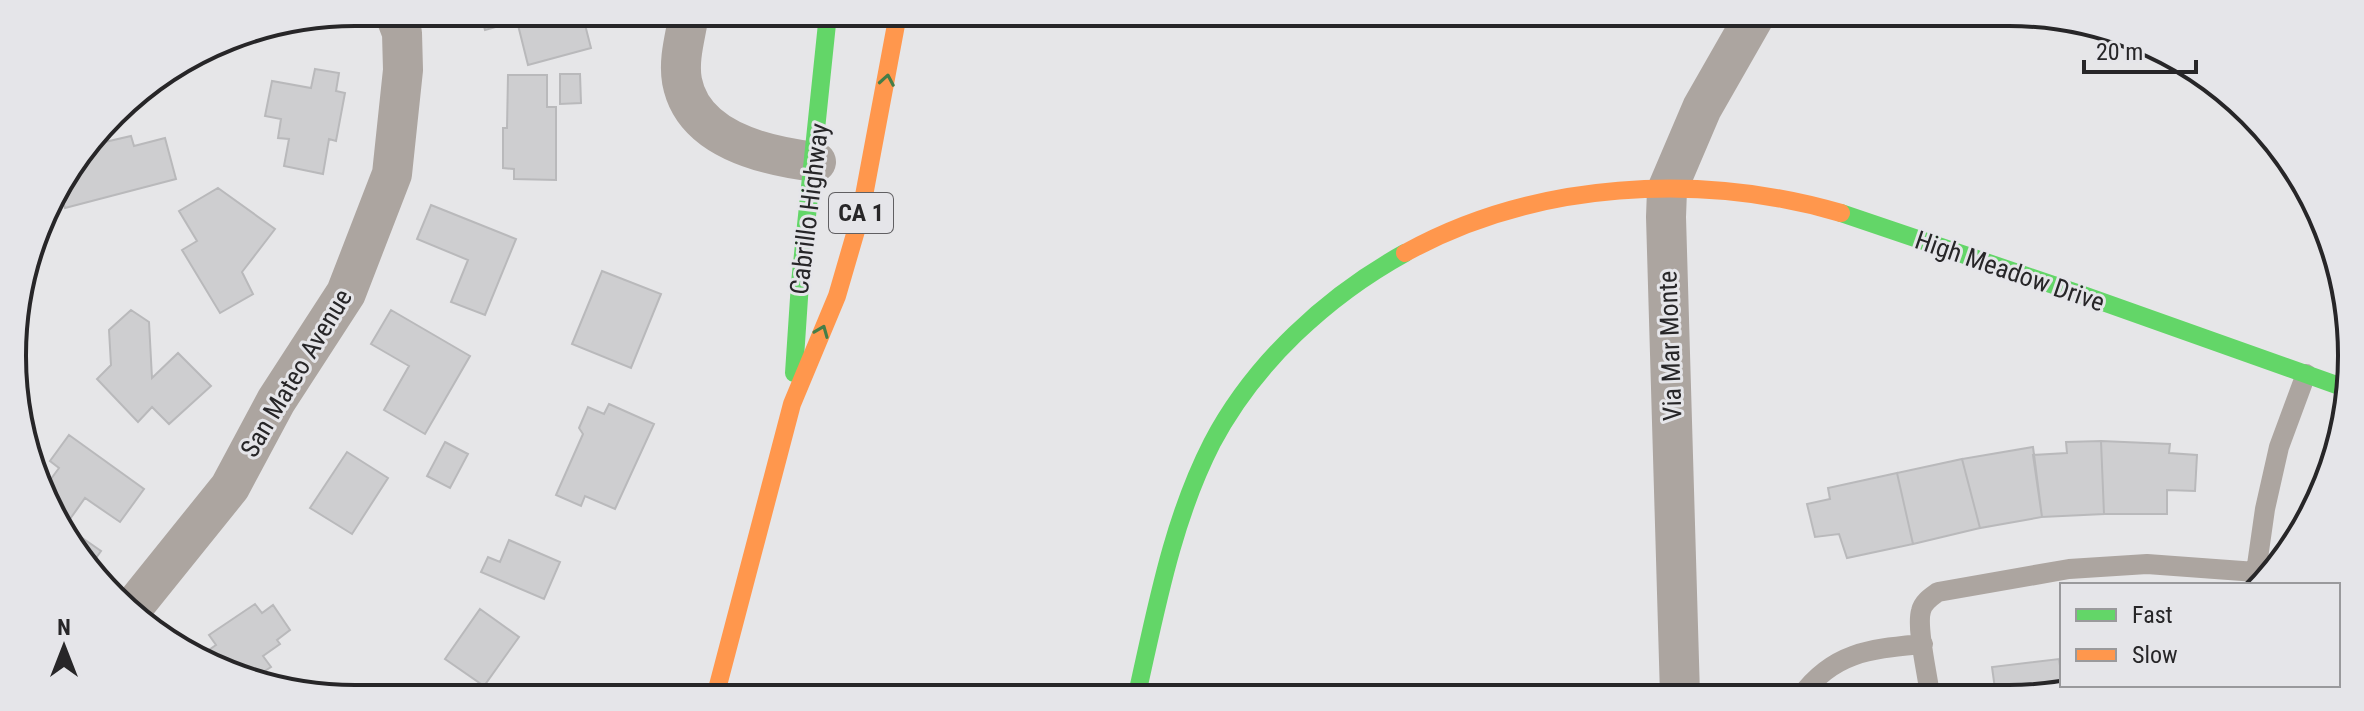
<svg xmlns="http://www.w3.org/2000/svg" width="2364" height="711" font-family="'Roboto Condensed',sans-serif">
	<rect width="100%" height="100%" fill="#e6e6e8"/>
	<path fill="#ceced0" stroke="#b9b9bb" stroke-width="2" d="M480,12L582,13L591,48L528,65L517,21L485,30Z
		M315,69L339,73L336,91L345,93L336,141L329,139L323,174L284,166L289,139L278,138L281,119L265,116L272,81L311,88Z
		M560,74H580L581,103L560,104Z
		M508,75H547V107H556V180L514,179V169L503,168V128H507Z
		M131,136L134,146L165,138L176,179L65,208L59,188L92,145Z
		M218,188L275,229L242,272L253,294L220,313L182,250L197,241L179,211Z
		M431,205L516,239L485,315L451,302L468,260L417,239Z
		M602,271L661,294L631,368L572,344Z
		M131,310L149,322L152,378L178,353L211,386L169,424L152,407L138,422L97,379L111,365L109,330Z
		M391,310L470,356L425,434L384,410L409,366L371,344Z
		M609,404L654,424L615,509L585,496L581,506L556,495L583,434L579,428L588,407L604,414Z
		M22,422L35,429L25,447L24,444Z
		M69,435L144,489L120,522L85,498L65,526L101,551L88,569L83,564L45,487L59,468L50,461Z
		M2101,441L2170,444L2169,453L2197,455L2195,491L2167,490V514H2104Z
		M2101,441L2104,514L2042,517L2033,455L2067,453L2066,442Z
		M445,442L468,454L450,488L427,476Z
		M2033,447L2042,517L1980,528L1962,459Z
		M347,452L388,478L352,534L310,508Z
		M1962,459L1980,528L1913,544L1897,473Z
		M1897,473L1913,544L1847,558L1839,534L1815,537L1807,504L1830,499L1828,488Z
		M509,540L560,562L544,599L481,572L488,557L500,562Z
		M255,604L262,613L273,605L290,630L277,640L280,644L263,656L271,667L254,678L200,656L216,645L209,635Z
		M480,609L519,637L484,686L445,659Z
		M2059,659L2064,693L2053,696H1996L1992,667Z
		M2063,685H2094L2064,693Z"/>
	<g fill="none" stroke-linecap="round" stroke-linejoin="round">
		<path stroke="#aca5a0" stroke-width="20" d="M1801,696C1834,651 1872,649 1923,644
			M1930,696C1928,676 1916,628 1921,611C1923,602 1931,597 1938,592L2069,569L2147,564L2256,572L2265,509L2279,447L2306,374"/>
		<path stroke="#aca5a0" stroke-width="40" d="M689,13C686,35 678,58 682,81C693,140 765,156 816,162
			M131,610L230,487L276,401L346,293L392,174L403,70L402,33L394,12
			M1680,695L1666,217L1667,190L1702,108L1754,17"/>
		<path stroke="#63d668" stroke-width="18" d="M1841,213L2086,296L2345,388
			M794,373L800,283L828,14
			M1137,694C1156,610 1172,521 1212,443C1254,363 1327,296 1405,253"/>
		<path stroke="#ff974d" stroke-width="18" d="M1405,253C1535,181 1700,172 1841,213
			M792,404L837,296L860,217L898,14
			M716,693L792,404"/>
	</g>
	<defs><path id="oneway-chevron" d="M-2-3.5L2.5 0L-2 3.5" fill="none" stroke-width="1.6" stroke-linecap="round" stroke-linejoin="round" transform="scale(2)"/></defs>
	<g stroke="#457e48">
		<use href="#oneway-chevron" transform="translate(887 80) rotate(-80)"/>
		<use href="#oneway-chevron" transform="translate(822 331) rotate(-68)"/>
	</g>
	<g text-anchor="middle" stroke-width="6" stroke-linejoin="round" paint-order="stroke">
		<rect fill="#e5e5e9" stroke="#605f62" stroke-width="2" x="829" y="193" width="64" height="40" rx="6"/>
		<g font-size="24" font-weight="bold" fill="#272628">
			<text x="861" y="221">CA 1</text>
		</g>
		<g font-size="26" fill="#272628" stroke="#e5e5e9">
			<text transform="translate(809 209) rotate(-83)" y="9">Cabrillo Highway</text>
			<text transform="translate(2010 271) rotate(19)" y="9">High Meadow Drive</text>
			<text transform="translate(1670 346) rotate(-92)" y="9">Via Mar Monte</text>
			<text transform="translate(296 373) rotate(-59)" y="9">San Mateo Avenue</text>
		</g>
	</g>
	<path d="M0 0H2364V711H0ZM355 26H2009A329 329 0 0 1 2338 355V356A329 329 0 0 1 2009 685H355A329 329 0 0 1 26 356V355A329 329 0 0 1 355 26Z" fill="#e5e5e9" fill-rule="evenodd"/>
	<path fill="none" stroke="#272628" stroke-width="4" d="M355 26H2009A329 329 0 0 1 2338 355V356A329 329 0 0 1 2009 685H355A329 329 0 0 1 26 356V355A329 329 0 0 1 355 26Z"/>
	<rect x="2060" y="583" width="280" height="104" fill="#e5e5e9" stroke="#99999c" stroke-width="2"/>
	<rect x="2076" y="609" width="40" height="12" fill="#63d668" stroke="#99999c" stroke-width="2"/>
	<text x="2132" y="623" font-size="24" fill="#272628">Fast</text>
	<rect x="2076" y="649" width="40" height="12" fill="#ff974d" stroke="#99999c" stroke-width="2"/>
	<text x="2132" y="663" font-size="24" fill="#272628">Slow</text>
	<g transform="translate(64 647)" stroke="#e5e5e9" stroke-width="6" paint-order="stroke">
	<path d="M0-6L14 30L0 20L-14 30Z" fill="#272628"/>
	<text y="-12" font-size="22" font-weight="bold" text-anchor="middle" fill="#272628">N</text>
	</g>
	<path d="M2084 60v12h112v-12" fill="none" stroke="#272628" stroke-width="4"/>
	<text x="2096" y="60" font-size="24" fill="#272628" stroke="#e5e5e9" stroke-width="6" paint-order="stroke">20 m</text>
</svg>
